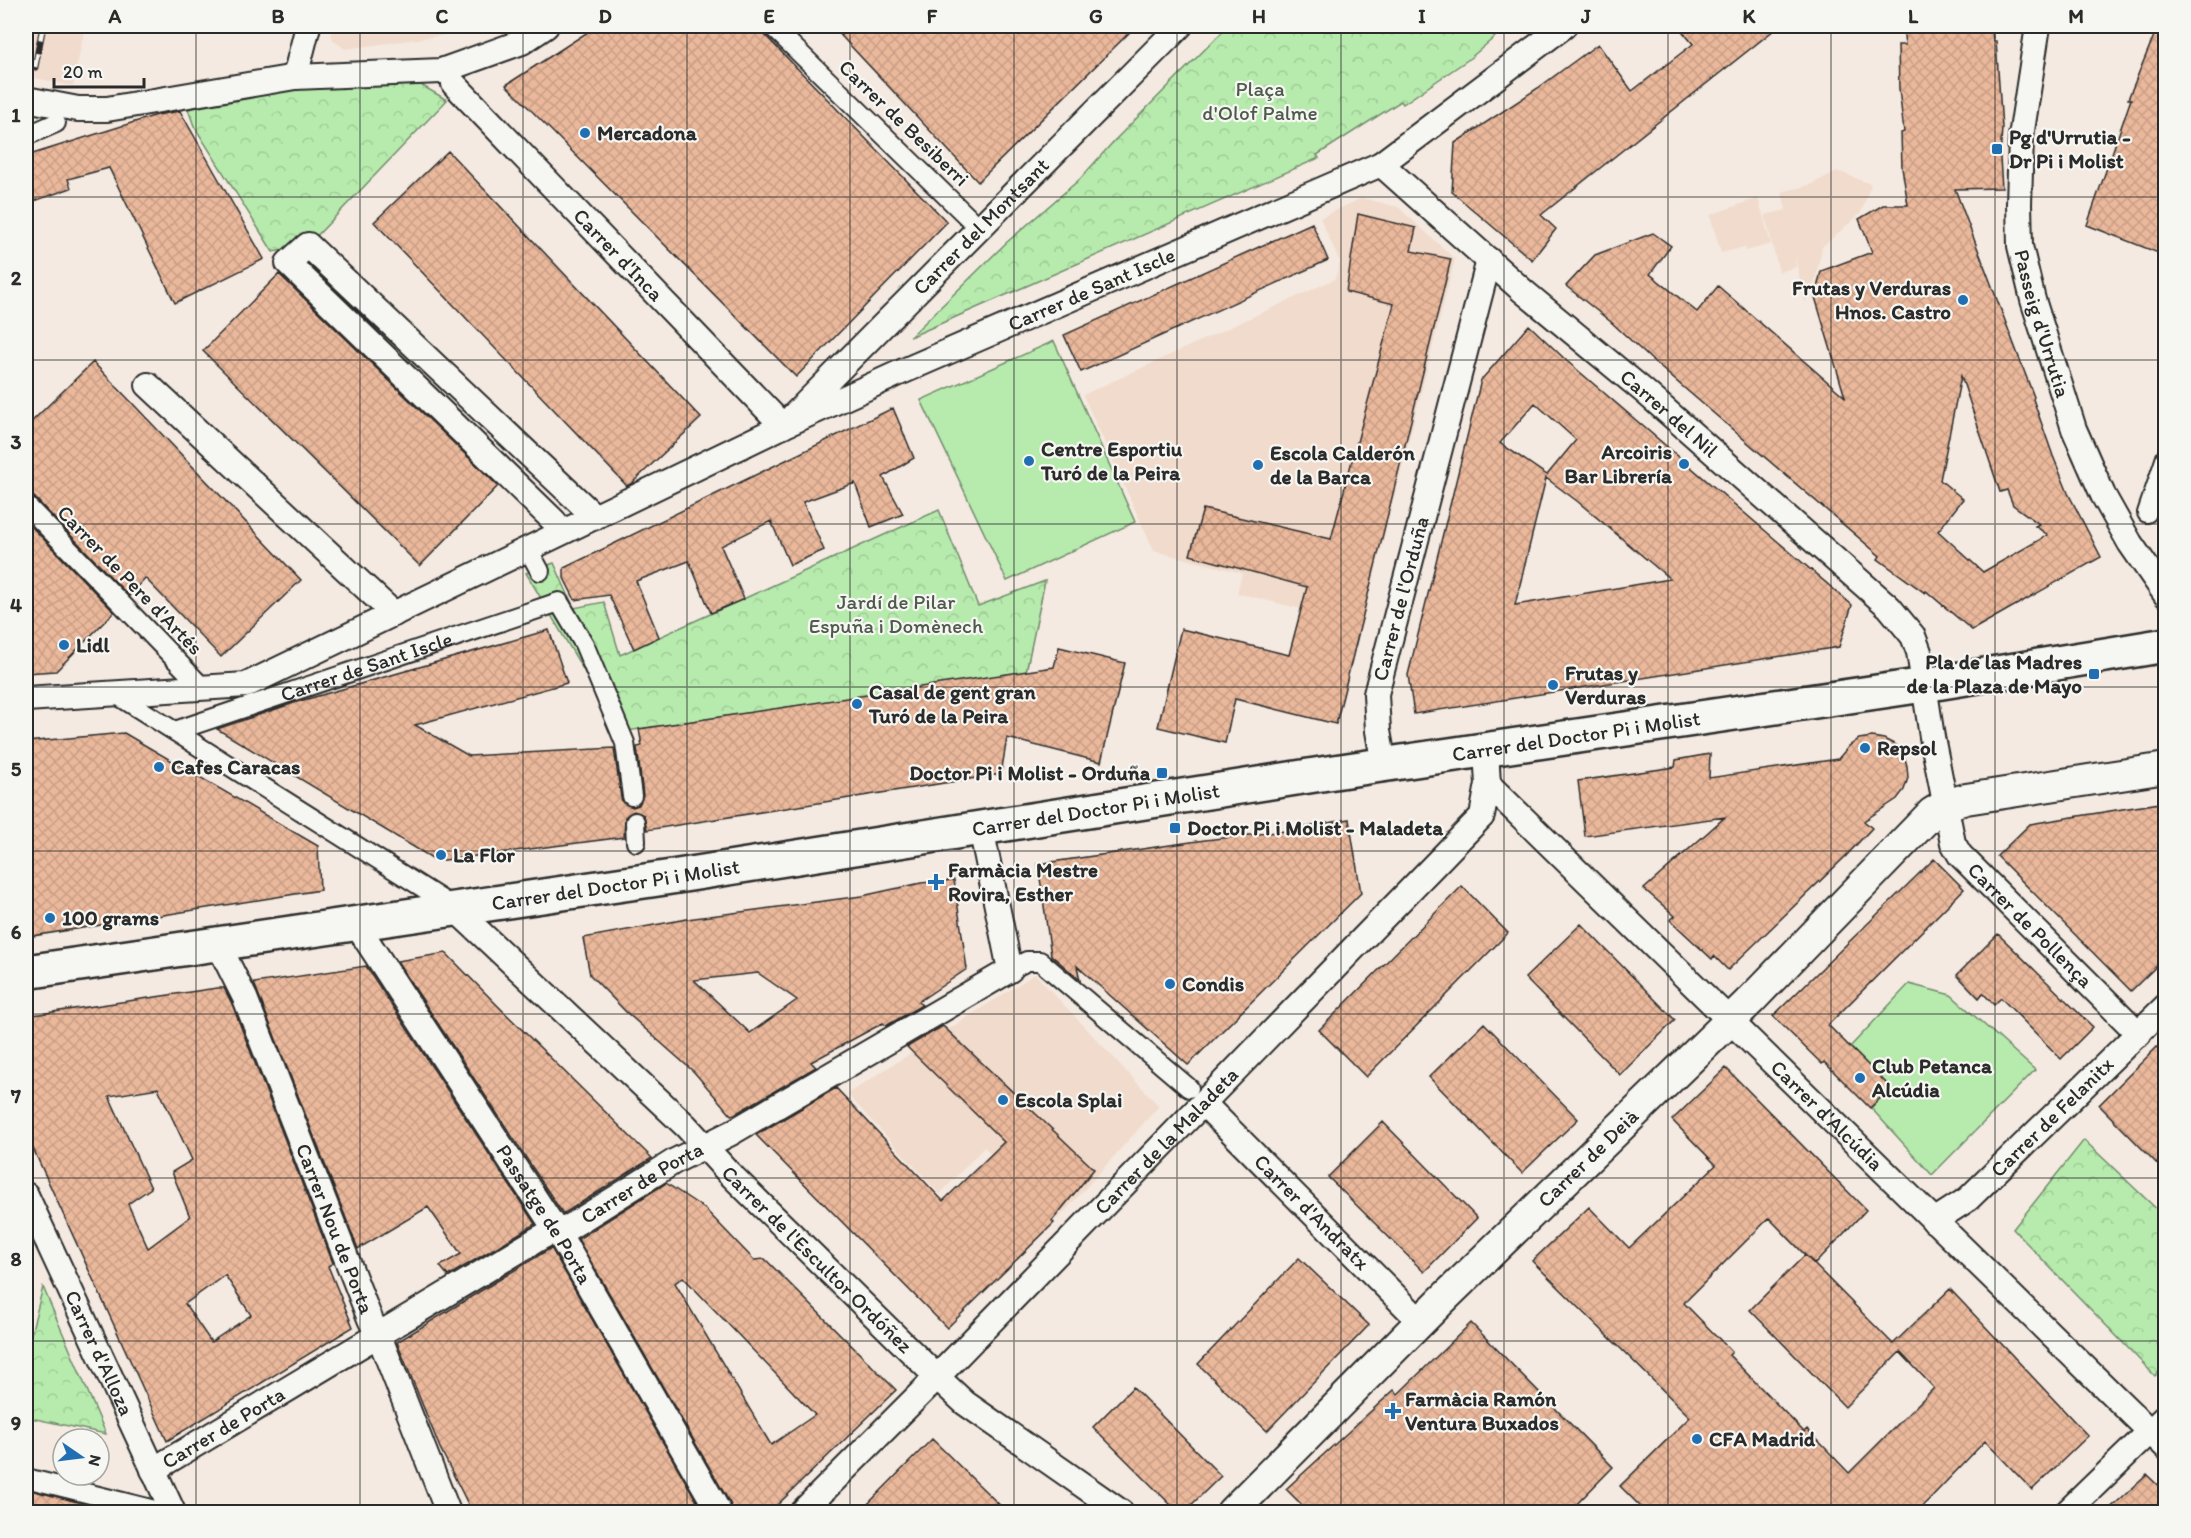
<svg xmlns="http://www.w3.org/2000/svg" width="2191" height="1538" font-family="Itim,sans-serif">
	<defs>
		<pattern id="park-crowns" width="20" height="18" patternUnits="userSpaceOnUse" patternTransform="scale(1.5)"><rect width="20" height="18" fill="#b7ebad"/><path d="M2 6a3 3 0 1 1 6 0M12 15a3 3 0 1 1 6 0" fill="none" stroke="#9eca95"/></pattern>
		<pattern id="building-cross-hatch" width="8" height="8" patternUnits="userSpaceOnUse" patternTransform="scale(1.5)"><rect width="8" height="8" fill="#eab89b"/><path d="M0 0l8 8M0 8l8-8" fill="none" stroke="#c99e86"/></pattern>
	</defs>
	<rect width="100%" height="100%" fill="#f4eae1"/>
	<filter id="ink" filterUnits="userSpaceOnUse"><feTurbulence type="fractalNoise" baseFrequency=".0167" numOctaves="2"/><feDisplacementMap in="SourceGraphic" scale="12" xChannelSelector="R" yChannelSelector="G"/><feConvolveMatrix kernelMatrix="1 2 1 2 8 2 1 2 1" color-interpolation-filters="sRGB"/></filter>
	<g filter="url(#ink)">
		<path fill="#f1dbcc" d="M26,26H85L73,86L26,76Z
			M329,26H466L453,34L345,49L333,40Z
			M1837,171L1871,184L1861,213L1822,247L1813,291L1805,302L1795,257L1796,267L1779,272L1765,215L1786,210L1782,192L1810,185Z
			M1362,198L1398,207L1455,259L1362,624L1237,593L1242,573L1154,551L1083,395L1335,279L1340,262L1320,218Z
			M1758,198L1771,244L1746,251L1745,247L1721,253L1710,215Z
			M1035,974L1159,1106L1058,1219L984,1147L940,1194L847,1094Z"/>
		<path fill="#b7ebad" stroke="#718b6c" stroke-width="1.5" d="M1054,341L1135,522L1007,581L921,400Z
			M1909,984L1951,995L2035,1070L1932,1175L1871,1108L1890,1088L1850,1047Z"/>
		<path fill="url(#park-crowns)" stroke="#718b6c" stroke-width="1.5" d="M1228,26H1486L1495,37L1469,59L1403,104L1401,101L1317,155L1319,158L910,337L1006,243L1080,179L1114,141Z
			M363,82L421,85L447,100L308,245L273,252L194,126L188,109L277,91Z
			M939,510L978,606L1045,581L1026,672L620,732L526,573L554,563L574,608L604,602L620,655Z
			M2084,1140L2165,1217V1366L2155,1376L2013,1229Z
			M43,1287L106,1434L26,1417V1353Z"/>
		<path fill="url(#building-cross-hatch)" stroke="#2b2b2b" stroke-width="1.5" fill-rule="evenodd" d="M597,26H756L947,222L796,377L506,85Z
			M832,26H1136L978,182Z
			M1678,26H1779L1541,215L1556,229L1532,260L1452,192L1455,143L1538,88L1598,44L1632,91L1693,44Z
			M1903,26H1992L1993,41H1996L2002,128L2000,158L2002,188L1955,189L2034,397L2033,399L2053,456L2068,493L2101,557L1972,630L1926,591L1925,593L1878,559L1880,556L1654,362L1611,322L1566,286L1595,255L1653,233L1671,246L1650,274L1697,312L1718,286L1845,397L1815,297L1821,271L1872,252L1859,219L1883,205H1908L1902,168L1901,133L1904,132L1899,89L1898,45H1905ZM1961,376L2000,492L2007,490L2013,505L2039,524L2035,526L2048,535L1983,572L1938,531L1963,499L1940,480Z
			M2158,26H2166V256L2087,225L2131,99H2128Z
			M180,111L264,259L175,303L109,168L68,179L71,188L26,204V156L157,115Z
			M448,151L701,418L632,483L627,486L374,222Z
			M1358,214L1416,228L1411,251L1451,259L1336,724L1235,699L1225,743L1158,727L1181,629L1289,655L1307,587L1190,555L1203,509L1331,539L1394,304L1346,292Z
			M1312,223L1328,260L1081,372L1064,335Z
			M279,274L498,486L420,566L203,351Z
			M1529,325L1568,362L1852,605L1839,647L1414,714L1408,675L1481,380ZM1535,403L1576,440L1547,475L1500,443ZM1546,478L1577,501L1670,579L1515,605Z
			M93,362L301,580L221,657L145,578L129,596L34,497L26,494V427Z
			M893,408L914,458L883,477L903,514L871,527L855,483L803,502L824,550L790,565L771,521L721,546L744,599L711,613L689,561L636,581L659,637L634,649L609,595L575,600L564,578V568Z
			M26,521L114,612L56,671L26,673Z
			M549,630L567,683L415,725L469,756L614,748L621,798L623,803L633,807L639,805L643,795L637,747L642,746L639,729L1054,667L1059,647L1125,663L1101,762L1007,738L1001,774L647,830L644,815L634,811L625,817L624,837L437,861L217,729L297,702Z
			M124,733L318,846L320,890L26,937V742Z
			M1872,737L1884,739L1896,745L1904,755L1907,766L1908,778L1904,790L1897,799L1864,821L1872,828L1846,856L1728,970L1714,956L1712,959L1670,920L1675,916L1644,889L1725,817L1585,836L1578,781L1675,767L1676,760L1710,754L1709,778L1838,759L1849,746L1859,739Z
			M2166,802V957L2131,991L1997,856L2030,824Z
			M1349,819L1361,893L1188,1065L1077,966L1080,980L1051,955L1038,864L1205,840L1286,831Z
			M1934,859L1964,889L1828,1025L1891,1088L1870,1108L1824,1062L1822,1064L1773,1016Z
			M954,880L967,969L918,1002L922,1005L886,1026L883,1023L811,1062L816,1067L735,1114L731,1115L694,1072L626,1012L590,975L583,938L687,919L862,896L921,883ZM758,973L797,1000L750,1033L694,980Z
			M1462,886L1508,933L1366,1077L1319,1030Z
			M1581,924L1675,1020L1620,1075L1525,978Z
			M1998,934L2093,1027L2061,1059L2001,998L1994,1005L1983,993L1979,998L1957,975Z
			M446,953L498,1006L652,1158L563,1214L397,961Z
			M366,966L535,1224L448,1276L440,1266L461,1254L428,1207L358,1249L254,983Z
			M217,988H224L232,1004L333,1263L328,1266L353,1327L167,1441L26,1133V1016ZM158,1088L192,1160L172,1172L190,1217L148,1248L128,1204L151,1188L109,1096ZM225,1275L251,1315L211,1342L185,1304Z
			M1484,1023L1578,1119L1522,1173L1429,1077Z
			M943,1026L1094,1169L1052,1221L1054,1223L947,1328L756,1135L836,1088L943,1201L1004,1142L907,1047Z
			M2166,1038V1173L2099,1105Z
			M1726,1068L1866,1210L1815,1264L1805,1255L1893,1344L1950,1289L2088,1436L2032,1490L1985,1441L1917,1512H1646L1620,1486L1690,1417L1532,1261L1589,1207L1629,1248L1716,1165L1672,1120ZM1769,1218L1805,1255L1750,1310L1845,1407L1900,1352L1934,1388L1849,1473L1807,1429L1804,1432L1729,1355L1732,1352L1684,1303Z
			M1383,1122L1477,1218L1424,1272L1328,1177Z
			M666,1183L705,1209L754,1260L765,1259L896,1390L770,1512H733L731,1505L578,1239ZM683,1277L815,1415L771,1445L675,1283Z
			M551,1248L703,1512H472L440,1448L397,1342Z
			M1299,1258L1369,1325L1267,1431L1198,1364Z
			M1471,1323L1613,1467L1569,1512H1309L1286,1489L1394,1390L1398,1394Z
			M1133,1387L1221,1476L1184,1512H1178L1093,1427Z
			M932,1439L981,1487L1007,1512H860Z
			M2147,1475L2166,1493V1512H2106Z
			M26,1489L94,1506L93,1512H26Z"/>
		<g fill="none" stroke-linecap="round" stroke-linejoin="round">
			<defs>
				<g id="pedestrian">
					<path d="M772,26L979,228"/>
					<path d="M26,136L56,123"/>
					<path d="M26,505L202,687"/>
					<path d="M2147,513L2166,457"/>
					<path d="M528,549L540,571"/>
					<path d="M114,693L455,908"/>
					<path id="s1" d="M175,731L559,602L584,644L625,743L632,796"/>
					<path d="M635,822L636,842"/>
					<path d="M1010,970L1027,961H1040L1189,1088"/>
					<path d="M26,1478L163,1512"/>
				</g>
				<g id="minor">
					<path id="s2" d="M2038,26L2021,137L2019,204L2020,246L2033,300L2074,429L2103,495L2130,543L2166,595"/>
					<path d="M295,77L308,26"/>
					<path id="s3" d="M454,84L783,426"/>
					<path d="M26,99L78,109H107L295,77L441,71L522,42L546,26"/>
					<path id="s4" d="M1381,164L1523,291L1645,392L1889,607L1913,636L1919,652L1932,737L1953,843L1960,855L2139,1034"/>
					<path d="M148,385L394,614"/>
					<path id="s5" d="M793,416L1180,26"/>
					<path d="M554,521L288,263L308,245L595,517"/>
					<path id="s6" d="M26,699L246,685L783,426L899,373L1381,164L1564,26"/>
					<path id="s7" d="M1384,765L1378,731L1376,694L1489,260"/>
					<path id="s8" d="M1488,784L2166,1447"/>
					<path id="s9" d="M455,909L686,1126L728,1172L937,1377L965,1403L1121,1512"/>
					<path id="s10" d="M356,924L563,1241L719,1512"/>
					<path id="s11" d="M218,944L245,998L370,1319L383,1346L448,1512"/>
					<path id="s12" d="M1203,1103L1421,1322"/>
					<path id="s13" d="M26,1195L173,1512"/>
					<path id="s14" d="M1934,1221L1968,1199L2166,1006"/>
					<path id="s15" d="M153,1470L538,1239L555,1230L568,1228L675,1161L731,1133L1010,970L981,828"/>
					<path id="s16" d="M802,1512L937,1377L1482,816L1488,784L1486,750"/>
					<path d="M2067,1512L2166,1416"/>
				</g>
				<g id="tertiary">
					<path id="s17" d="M1232,1512L1440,1302L1751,1000L1932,813L1945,805L1966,799L2166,768"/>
				</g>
				<g id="secondary">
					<path id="s18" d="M26,972L665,878L1334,772L1924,685L2166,645"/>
				</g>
			</defs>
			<use href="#pedestrian" stroke="#2b2b2b" stroke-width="22"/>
			<use href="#minor" stroke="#2b2b2b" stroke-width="28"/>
			<use href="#tertiary" stroke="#2b2b2b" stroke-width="34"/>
			<use href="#secondary" stroke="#2b2b2b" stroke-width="38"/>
			<use href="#pedestrian" stroke="#f6f6f2" stroke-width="18"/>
			<use href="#minor" stroke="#f6f6f2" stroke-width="24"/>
			<use href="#tertiary" stroke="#f6f6f2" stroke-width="30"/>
			<use href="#secondary" stroke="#f6f6f2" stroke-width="33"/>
			<defs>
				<path id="rail" d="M35,67L43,26"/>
			</defs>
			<use href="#rail" stroke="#2b2b2b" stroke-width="7"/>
			<use href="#rail" stroke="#f6f6f2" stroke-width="4.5" stroke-dasharray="14" stroke-linecap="butt"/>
		</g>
	</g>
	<path fill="none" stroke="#2b2b2b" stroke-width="1.5" stroke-opacity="0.55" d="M196,26V1512M360,26V1512M523,26V1512M687,26V1512M850,26V1512M1014,26V1512M1177,26V1512M1341,26V1512M1504,26V1512M1668,26V1512M1831,26V1512M1995,26V1512M26,197H2166M26,360H2166M26,524H2166M26,687H2166M26,851H2166M26,1014H2166M26,1178H2166M26,1341H2166"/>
	<g fill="#1f6fb2" stroke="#f6f6f2" stroke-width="2">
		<circle cx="585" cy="133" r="6"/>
		<rect x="1991" y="143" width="12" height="12" rx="3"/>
		<circle cx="1963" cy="300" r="6"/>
		<circle cx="1029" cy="461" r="6"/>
		<circle cx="1684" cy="464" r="6"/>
		<circle cx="1258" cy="465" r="6"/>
		<circle cx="64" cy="645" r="6"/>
		<rect x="2088" y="668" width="12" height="12" rx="3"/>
		<circle cx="1553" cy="685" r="6"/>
		<circle cx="857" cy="704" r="6"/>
		<circle cx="1865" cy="748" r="6"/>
		<circle cx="159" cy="767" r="6"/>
		<rect x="1156" y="767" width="12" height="12" rx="3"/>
		<rect x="1169" y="822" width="12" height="12" rx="3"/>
		<circle cx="441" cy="855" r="6"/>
		<path d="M933 873h6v6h6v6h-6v6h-6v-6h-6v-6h6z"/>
		<circle cx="50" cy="918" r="6"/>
		<circle cx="1170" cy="984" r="6"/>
		<circle cx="1860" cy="1078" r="6"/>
		<circle cx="1003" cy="1100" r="6"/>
		<path d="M1390 1402h6v6h6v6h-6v6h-6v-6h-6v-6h6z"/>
		<circle cx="1697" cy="1439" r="6"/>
	</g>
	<g text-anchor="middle" stroke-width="4.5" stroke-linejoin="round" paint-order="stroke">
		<g font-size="21" fill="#4e5b4c" stroke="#f6f6f2">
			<text x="1260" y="96">Plaça<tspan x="1260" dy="24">d'Olof Palme</tspan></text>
			<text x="896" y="609">Jardí de Pilar<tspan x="896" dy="24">Espuña i Domènech</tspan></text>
		</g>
		<g font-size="21" fill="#2b2b2b" stroke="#f6f6f2">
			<text transform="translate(904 123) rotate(44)" y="7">Carrer de Besiberri</text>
			<text dy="7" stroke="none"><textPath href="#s5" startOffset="267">Carrer del Montsant</textPath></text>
			<text dy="7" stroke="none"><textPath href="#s3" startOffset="237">Carrer d'Inca</textPath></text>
			<text dy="7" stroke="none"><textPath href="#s6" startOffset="1154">Carrer de Sant Iscle</textPath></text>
			<text dy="7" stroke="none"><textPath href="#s2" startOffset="302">Passeig d'Urrutia</textPath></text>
			<text dy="7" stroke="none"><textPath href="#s4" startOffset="381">Carrer del Nil</textPath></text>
			<text transform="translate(130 580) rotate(46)" y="7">Carrer de Pere d'Artés</text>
			<text dy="7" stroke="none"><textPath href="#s7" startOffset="170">Carrer de l'Orduña</textPath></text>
			<text dy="7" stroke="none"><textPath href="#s1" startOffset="202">Carrer de Sant Iscle</textPath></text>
			<text dy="7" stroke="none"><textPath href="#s18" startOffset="1568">Carrer del Doctor Pi i Molist</textPath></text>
			<text dy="7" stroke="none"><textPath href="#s18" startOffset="1082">Carrer del Doctor Pi i Molist</textPath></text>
			<text dy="7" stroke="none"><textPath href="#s18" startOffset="596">Carrer del Doctor Pi i Molist</textPath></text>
			<text dy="7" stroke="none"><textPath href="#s4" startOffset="1036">Carrer de Pollença</textPath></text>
			<text dy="7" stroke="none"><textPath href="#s8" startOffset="474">Carrer d'Alcúdia</textPath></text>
			<text dy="7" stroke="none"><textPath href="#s14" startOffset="158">Carrer de Felanitx</textPath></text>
			<text dy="7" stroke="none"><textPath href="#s16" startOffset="520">Carrer de la Maladeta</textPath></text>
			<text dy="7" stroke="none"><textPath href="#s17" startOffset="502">Carrer de Deià</textPath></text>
			<text dy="7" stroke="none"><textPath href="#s15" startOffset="568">Carrer de Porta</textPath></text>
			<text dy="7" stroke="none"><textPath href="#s12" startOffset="154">Carrer d'Andratx</textPath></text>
			<text dy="7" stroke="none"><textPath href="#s10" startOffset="346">Passatge de Porta</textPath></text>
			<text dy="7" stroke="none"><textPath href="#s11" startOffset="308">Carrer Nou de Porta</textPath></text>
			<text dy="7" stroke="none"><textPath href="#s9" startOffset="504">Carrer de l'Escultor Ordóñez</textPath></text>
			<text dy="7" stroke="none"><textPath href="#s13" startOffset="174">Carrer d'Alloza</textPath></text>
			<text dy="7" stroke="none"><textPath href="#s15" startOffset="82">Carrer de Porta</textPath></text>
		</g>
		<g font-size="21" font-weight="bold" fill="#2b2b2b" stroke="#f6f6f2" text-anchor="start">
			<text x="597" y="140">Mercadona</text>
			<text x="2009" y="144">Pg d'Urrutia -<tspan x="2009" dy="24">Dr Pi i Molist</tspan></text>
			<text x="1951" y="295" text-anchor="end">Frutas y Verduras<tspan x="1951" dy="24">Hnos. Castro</tspan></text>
			<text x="1041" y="456">Centre Esportiu<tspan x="1041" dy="24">Turó de la Peira</tspan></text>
			<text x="1672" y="459" text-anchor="end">Arcoiris<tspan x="1672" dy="24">Bar Librería</tspan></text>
			<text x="1270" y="460">Escola Calderón<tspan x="1270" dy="24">de la Barca</tspan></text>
			<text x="76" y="652">Lidl</text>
			<text x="2082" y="669" text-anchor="end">Pla de las Madres<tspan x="2082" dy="24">de la Plaza de Mayo</tspan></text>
			<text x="1565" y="680">Frutas y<tspan x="1565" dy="24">Verduras</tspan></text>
			<text x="869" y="699">Casal de gent gran<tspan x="869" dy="24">Turó de la Peira</tspan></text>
			<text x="1877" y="755">Repsol</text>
			<text x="171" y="774">Cafes Caracas</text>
			<text x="1150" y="780" text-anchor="end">Doctor Pi i Molist - Orduña</text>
			<text x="1187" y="835">Doctor Pi i Molist - Maladeta</text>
			<text x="453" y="862">La Flor</text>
			<text x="948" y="877">Farmàcia Mestre<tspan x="948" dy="24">Rovira, Esther</tspan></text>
			<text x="62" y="925">100 grams</text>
			<text x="1182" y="991">Condis</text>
			<text x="1872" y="1073">Club Petanca<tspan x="1872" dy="24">Alcúdia</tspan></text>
			<text x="1015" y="1107">Escola Splai</text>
			<text x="1405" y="1406">Farmàcia Ramón<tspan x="1405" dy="24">Ventura Buxados</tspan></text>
			<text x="1709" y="1446">CFA Madrid</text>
		</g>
	</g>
	<rect width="2191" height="1538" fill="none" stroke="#f6f6f2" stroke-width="66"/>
	<g transform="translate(81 1457) rotate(104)"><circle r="28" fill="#f6f6f2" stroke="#a5a5a2" stroke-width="1.5"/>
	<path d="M0-4.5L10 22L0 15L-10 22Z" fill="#1f6fb2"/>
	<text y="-9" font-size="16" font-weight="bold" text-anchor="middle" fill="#2b2b2b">N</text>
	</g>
	<path d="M54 78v9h90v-9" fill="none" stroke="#2b2b2b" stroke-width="3"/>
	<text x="63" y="78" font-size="18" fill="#2b2b2b" stroke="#f6f6f2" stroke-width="4.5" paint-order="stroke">20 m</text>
	<rect x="33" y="33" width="2125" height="1472" fill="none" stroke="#2b2b2b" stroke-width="2"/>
	<g font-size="20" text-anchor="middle" font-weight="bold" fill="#2b2b2b">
		<text x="115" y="23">A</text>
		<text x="278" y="23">B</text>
		<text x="442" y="23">C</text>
		<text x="605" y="23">D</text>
		<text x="769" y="23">E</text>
		<text x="932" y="23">F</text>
		<text x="1096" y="23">G</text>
		<text x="1259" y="23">H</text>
		<text x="1422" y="23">I</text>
		<text x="1586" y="23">J</text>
		<text x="1749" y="23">K</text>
		<text x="1913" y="23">L</text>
		<text x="2076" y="23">M</text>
		<text x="16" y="122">1</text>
		<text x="16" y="285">2</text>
		<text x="16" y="449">3</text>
		<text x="16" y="612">4</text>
		<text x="16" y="776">5</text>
		<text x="16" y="939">6</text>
		<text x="16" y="1103">7</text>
		<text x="16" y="1266">8</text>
		<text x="16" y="1430">9</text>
	</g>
</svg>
